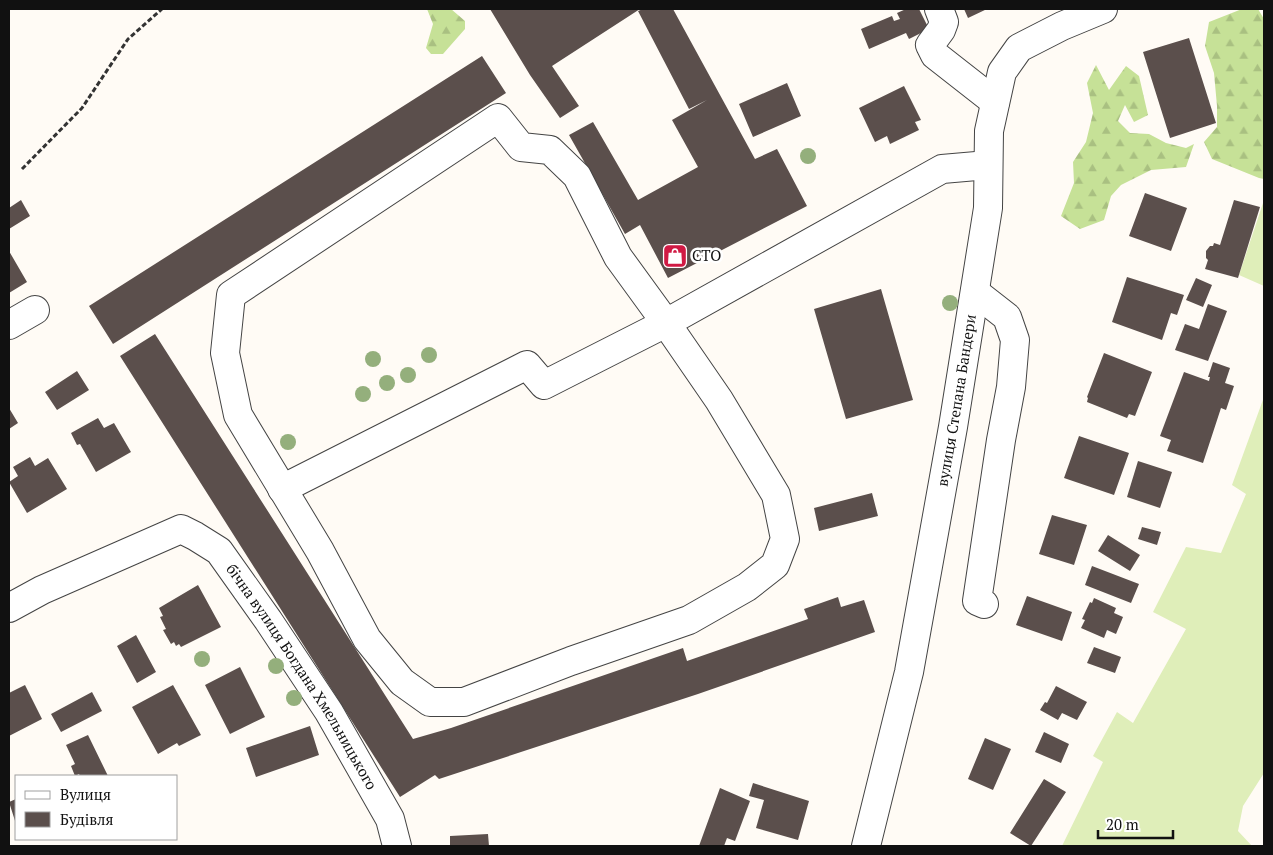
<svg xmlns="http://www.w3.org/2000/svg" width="1273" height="855" font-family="'PT Serif',serif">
	<defs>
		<pattern id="forest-firs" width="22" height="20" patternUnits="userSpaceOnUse" patternTransform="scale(1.25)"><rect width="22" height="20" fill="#c6e197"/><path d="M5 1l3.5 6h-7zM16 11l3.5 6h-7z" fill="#a9c081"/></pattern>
	</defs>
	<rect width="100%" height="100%" fill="#fffbf5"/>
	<path fill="#dfeeb9" d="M1264,200V286L1239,275Z
		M1264,397V773L1243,806L1238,831L1252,846H1062L1103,762L1093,756L1117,712L1133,723L1186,629L1153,612L1186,547L1221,553L1246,494L1232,485Z"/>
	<path fill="url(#forest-firs)" d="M427,9H451L465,21V29L443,54H431L426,48L433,24Z
		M1242,9H1258L1264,19V179L1259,178L1212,159L1204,142L1217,127V106L1214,73L1205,46L1209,22Z
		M1096,65L1109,90L1126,66L1139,76L1148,115L1134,122L1125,105L1118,121L1130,133L1149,134L1166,143L1186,148L1194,144L1186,167L1151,170L1121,185L1111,196L1104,220L1080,229L1061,216L1074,183L1073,162L1086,142L1093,113L1087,83Z"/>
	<path fill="#5b4f4c" d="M490,9H640L552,66L579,106L560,118L530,75Z
		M643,9H673L755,159L777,149L807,206L668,278L640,225L625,234L569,135L593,122L638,200L698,167L672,120L707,100L689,109L638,11Z
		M906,9H919L929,29L909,39L906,33L869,49L861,29L892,16L894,21L900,19L897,13Z
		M964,9H987L968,18Z
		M1189,38L1216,123L1170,138L1143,52Z
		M482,56L506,93L113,344L89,306Z
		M787,83L801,116L753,137L739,104Z
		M904,86L921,120L915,122L919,130L890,144L887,136L875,142L859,108Z
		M1145,193L1187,208L1171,251L1129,236Z
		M21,200L30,216L9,229V208Z
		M1234,200L1260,207L1238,278L1205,269L1208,260L1206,258V251L1210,246H1213L1214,243L1220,245Z
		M9,251L27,282L9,293Z
		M1127,277L1184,295L1177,315L1171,313L1162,340L1112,322Z
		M1196,278L1212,285L1203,307L1186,300Z
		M881,289L913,400L846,419L814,309Z
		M1208,304L1227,311L1208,361L1175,350L1185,324L1199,329Z
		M155,334L413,739L451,728L683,648L687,661L808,619L804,609L838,597L841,607L864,600L875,632L698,694L439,779L435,775L400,797L120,356Z
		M1104,353L1152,372L1135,416L1129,414L1127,418L1087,402L1088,398L1087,397Z
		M1213,362L1230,368L1225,383L1234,386L1226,410L1221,408L1203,463L1167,451L1171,440L1160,436L1184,372L1209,381L1210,377H1208Z
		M77,371L89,390L57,410L45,392Z
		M9,408L18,423L9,429Z
		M98,418L104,428L114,423L131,452L96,472L80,444L77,445L71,433Z
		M1079,436L1129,453L1114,495L1064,478Z
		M30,457L35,466L48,458L67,489L27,513L9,482L18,476L13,467Z
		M1138,461L1172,472L1160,508L1127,497Z
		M872,493L878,516L819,531L814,508Z
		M1052,515L1087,525L1074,565L1039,554Z
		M1142,527L1161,532L1157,545L1138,539Z
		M1108,535L1140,555L1130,571L1098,551Z
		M1092,566L1139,584L1131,603L1085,585Z
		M198,585L221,627L181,647L179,644L176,646L174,642L171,644L163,630L166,629L160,617L163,616L159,608Z
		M1027,596L1072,612L1062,641L1016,625Z
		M1094,598L1116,608L1114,613L1123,617L1116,634L1107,630L1104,638L1081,628L1085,620L1082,619L1090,602L1092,603Z
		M136,635L156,672L137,683L117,646Z
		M1094,647L1121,657L1115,673L1087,663Z
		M240,667L265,717L230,734L205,685Z
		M25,685L42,719L9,736V693Z
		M173,685L201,735L179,746L177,743L158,754L132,707Z
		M1056,686L1087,702L1077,720L1062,713L1058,720L1040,710L1045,702L1047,703Z
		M92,692L102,711L61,732L51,714Z
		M310,726L319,755L256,777L246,748Z
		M1044,732L1069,744L1061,763L1035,752Z
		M88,735L108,776H80L79,774L75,776L71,766L75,764L66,745Z
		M985,738L1011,749L993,790L968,779Z
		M1044,779L1066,792L1031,846L1010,833Z
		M753,783L809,801L798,840L756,828L764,800L749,796Z
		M720,788L750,801L735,841L727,838L724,846H699Z
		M16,799V824L9,802Z
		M488,834L489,846H450V836Z"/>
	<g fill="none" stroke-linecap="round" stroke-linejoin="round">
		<defs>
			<g id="minor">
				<path d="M939,9L944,22L941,30L930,45L935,55L995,102"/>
				<path d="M498,118L521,147L550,150L577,176L618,257L666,323L719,400L776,495L785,539L775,565L747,587L689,620L571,661L464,702H430L402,682L367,639L320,551L238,415L225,353L231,295Z"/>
				<path d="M975,292L1007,317L1015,340L1011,387L1001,440L977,601L984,604"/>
				<path d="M9,325L35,310"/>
				<path d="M282,489L527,365L544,385L666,323L942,169L988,165"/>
				<path id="s1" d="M9,608L42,590L181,529L195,536L219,551L268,620L329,712L390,819L397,846"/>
				<path id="s2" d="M866,846L909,672L953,427L988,208L989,131L1002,72L1019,48L1062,26L1103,9"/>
			</g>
		</defs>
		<use href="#minor" stroke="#444" stroke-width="30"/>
		<path stroke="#333" stroke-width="3" stroke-dasharray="5 2.5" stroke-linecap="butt" d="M22,169L82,108L128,39L162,9"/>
		<use href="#minor" stroke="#fff" stroke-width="28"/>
	</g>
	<g fill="#94af7c">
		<circle cx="808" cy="156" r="8"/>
		<circle cx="950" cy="303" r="8"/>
		<circle cx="429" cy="355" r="8"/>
		<circle cx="373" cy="359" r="8"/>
		<circle cx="408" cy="375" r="8"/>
		<circle cx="387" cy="383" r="8"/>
		<circle cx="363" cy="394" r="8"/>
		<circle cx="288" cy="442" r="8"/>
		<circle cx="202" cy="659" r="8"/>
		<circle cx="276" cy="666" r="8"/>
		<circle cx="294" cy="698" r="8"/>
	</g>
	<defs>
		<symbol id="shop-square" viewBox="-11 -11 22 22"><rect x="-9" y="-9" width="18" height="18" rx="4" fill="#d01a44" stroke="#fff"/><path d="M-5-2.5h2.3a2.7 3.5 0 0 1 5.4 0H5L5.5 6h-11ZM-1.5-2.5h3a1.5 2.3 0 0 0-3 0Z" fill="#fff"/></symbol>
	</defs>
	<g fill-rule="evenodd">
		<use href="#shop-square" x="661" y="242" width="28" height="28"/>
	</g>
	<g text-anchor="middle" stroke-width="5" stroke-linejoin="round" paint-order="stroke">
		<g font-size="15" fill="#111" stroke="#fff" text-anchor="start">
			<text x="692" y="261">СТО</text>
		</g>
		<g font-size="15" fill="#111" stroke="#fff">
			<text dy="5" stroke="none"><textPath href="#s2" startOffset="455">вулиця Степана Бандери</textPath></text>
			<text dy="5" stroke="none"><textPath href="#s1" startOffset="384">бічна вулиця Богдана Хмельницького</textPath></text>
		</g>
	</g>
	<rect width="1273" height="855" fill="none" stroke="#111111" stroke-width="20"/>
	<rect x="15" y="775" width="162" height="65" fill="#ffffff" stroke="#a0a0a0"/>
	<rect x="25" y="791" width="25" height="8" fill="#ffffff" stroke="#a0a0a0"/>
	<text x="60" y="800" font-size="15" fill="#111111">Вулиця</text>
	<rect x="25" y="812" width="25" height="15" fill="#5b4f4c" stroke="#a0a0a0"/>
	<text x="60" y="825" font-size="15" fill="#111111">Будівля</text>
	<path d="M1098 830v8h75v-8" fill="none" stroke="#111111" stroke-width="2.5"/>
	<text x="1106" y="830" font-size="15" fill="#111111" stroke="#ffffff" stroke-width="4" paint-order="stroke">20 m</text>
</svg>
